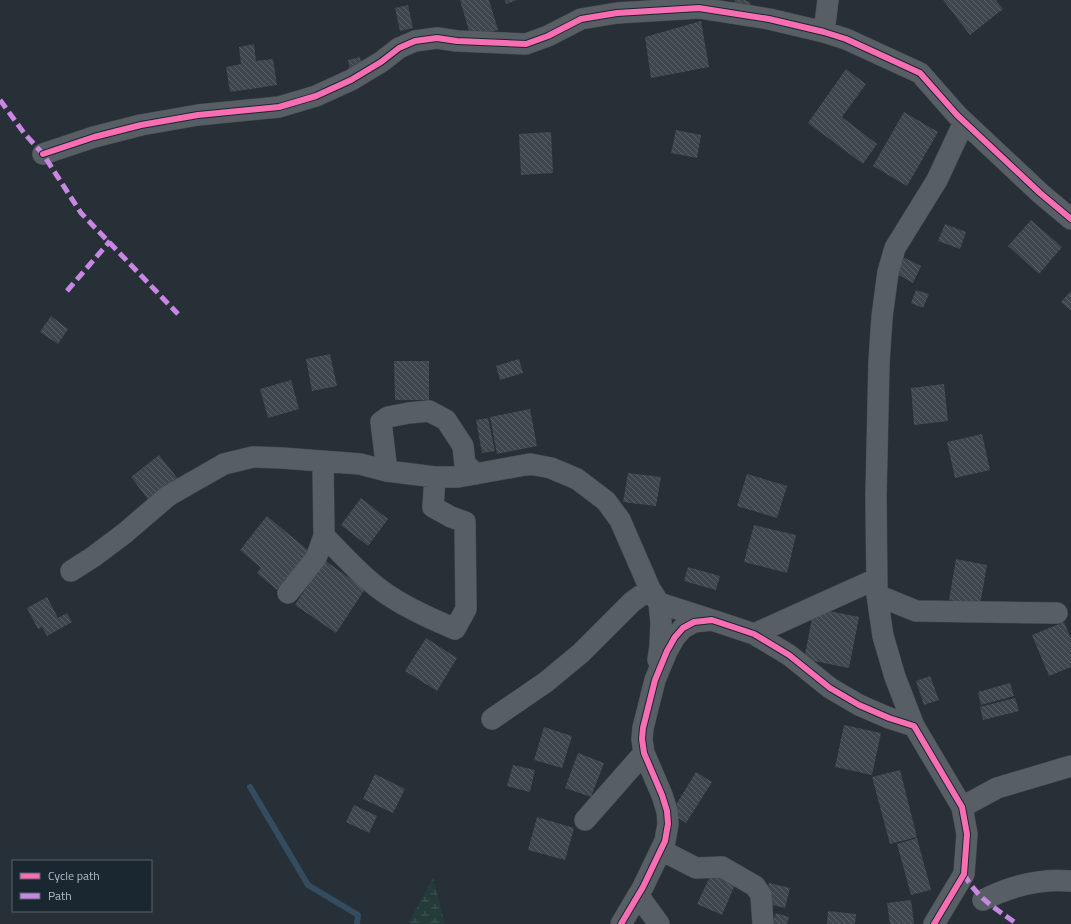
<svg xmlns="http://www.w3.org/2000/svg" width="1071" height="924" font-family="'Titillium Web',sans-serif">
	<defs>
		<pattern id="wetland-marsh" width="20" height="14" patternUnits="userSpaceOnUse"><rect width="20" height="14" fill="#243b3a"/><path d="M1 5h8M5 5V1M11 12h8M15 12V8" fill="none" stroke="#415555"/></pattern>
		<pattern id="building-back-hatch" width="6" height="6" patternUnits="userSpaceOnUse"><rect width="6" height="6" fill="#3f474c"/><path d="M-1 5l2 2M0 0l6 6M5-1l2 2" fill="none" stroke="#586064"/></pattern>
	</defs>
	<rect width="100%" height="100%" fill="#273036"/>
	<path fill="url(#wetland-marsh)" d="M433,878L445,924H408Z"/>
	<g fill="none" stroke-linecap="round" stroke-linejoin="round">
		<path stroke="#334c5f" stroke-width="6" d="M250,787L308,885L358,915L357,924"/>
	</g>
	<path fill="url(#building-back-hatch)" d="M460,0H489L498,30L471,38Z
		M505,0H517L506,4Z
		M735,0H745L750,2V4L761,9L731,11Z
		M943,0H996L1003,9L970,35Z
		M408,5L413,28L400,31L395,8Z
		M701,21L709,67L651,78L645,37Z
		M254,44L256,61L273,59L277,85L230,92L226,67L241,64L239,47Z
		M360,57L362,68L350,71L348,60Z
		M846,69L866,84L842,117L877,144L863,164L808,123Z
		M904,112L938,132L907,186L873,166Z
		M676,130L701,135L697,158L671,153Z
		M551,132L553,173L521,175L519,134Z
		M1031,220L1062,247L1039,274L1008,246Z
		M945,224L966,232L960,249L938,241Z
		M903,257L921,266L913,283L895,273Z
		M916,290L929,294L923,308L911,303Z
		M1071,291V311L1061,302Z
		M51,316L68,329L58,344L40,332Z
		M330,354L337,386L312,391L306,359Z
		M519,359L523,373L500,380L496,366Z
		M394,361H429V400H395Z
		M291,380L299,409L268,418L260,389Z
		M944,384L948,421L914,425L911,388Z
		M530,409L537,446L497,454L490,417Z
		M488,418L495,451L482,453L476,420Z
		M982,434L990,470L955,478L947,442Z
		M159,455L178,479L150,502L131,477Z
		M628,473L661,477L656,506L623,502Z
		M747,474L787,486L777,518L737,506Z
		M361,498L388,519L368,546L341,525Z
		M267,516L309,551L277,590L257,573L261,568L240,550Z
		M754,525L796,535L787,573L744,562Z
		M956,559L987,565L980,605L949,600Z
		M324,560L365,589L336,633L295,605Z
		M688,567L720,576L716,590L684,581Z
		M47,597L58,618L67,613L72,622L47,636L42,627L38,629L27,608Z
		M814,608L859,617L849,668L804,659Z
		M1064,622L1071,639V667L1049,676L1032,635Z
		M426,638L457,658L437,691L405,671Z
		M930,676L939,700L924,705L916,681Z
		M1010,683L1014,696L981,705L978,692Z
		M1015,698L1019,711L983,720L980,707Z
		M844,725L881,733L872,775L835,767Z
		M544,727L572,736L562,768L534,760Z
		M578,753L604,763L591,797L565,788Z
		M513,765L535,770L530,792L507,786Z
		M900,770L917,837L890,844L872,777Z
		M696,772L712,782L686,823L671,813Z
		M375,774L405,789L393,813L363,799Z
		M354,805L377,816L369,833L346,822Z
		M537,817L574,828L565,860L528,850Z
		M917,838L931,890L911,895L897,844Z
		M713,870L737,880L722,915L697,904Z
		M769,883L790,888L785,908L764,903Z
		M911,900L914,924H890L887,903Z
		M828,911L856,914L855,924H827Z
		M776,913L789,917L787,924H772Z"/>
	<g fill="none" stroke-linecap="round" stroke-linejoin="round">
		<defs>
			<path id="street" d="M824,32L828,0
				M43,154L94,137L141,125L198,115L279,107L316,96L351,80L381,62L399,48L415,41L437,38L457,41L526,44L548,36L581,19L617,13L699,8L769,19L824,32L846,39L920,73L957,115L1040,193L1071,219
				M387,471L381,422L388,417L409,413L429,411L446,420L463,446L465,464L476,474
				M324,536C344,556 365,580 388,595C409,609 432,619 455,629L466,609L465,522L451,517L433,507L435,477
				M71,571L93,557L125,533L168,496L224,464L253,457L282,458L360,464L387,471L435,477H458L530,464L551,468L577,479L606,501L620,520L650,589L659,603L661,622L660,646L658,660
				M288,593L316,558L324,536L323,461
				M877,595L916,611L1057,613
				M659,603L712,620
				M754,634L876,579
				M492,719L546,682L581,653L632,602L650,589
				M914,726L895,677L883,636L877,595L876,496L879,362L882,317L888,272L895,248L937,180L964,122
				M962,807L997,788L1071,766
				M585,820L644,753
				M661,850L696,868L722,867L755,886L761,895L763,924
				M638,895L659,924
				M983,900C1011,886 1040,878 1071,881
				M621,924L643,887L665,841L668,824L667,811L662,795L644,753L642,739L643,728L655,680L667,651L675,637L683,628L694,622L712,620L754,634L789,655L830,688L859,705L889,718L914,726L962,807L967,834L964,874L934,924"/>
		</defs>
		<use href="#street" stroke="#454c50" stroke-width="22"/>
		<use href="#street" stroke="#575e64" stroke-width="21"/>
		<path stroke="#c787e3" stroke-width="5" stroke-dasharray="10 5" stroke-linecap="butt" d="M0,100L24,133L43,154L81,213L178,314
			M67,291L110,241
			M964,874C977,898 995,908 1017,924"/>
		<defs>
			<path id="cycleway" d="M43,154L94,137L141,125L198,115L279,107L316,96L351,80L381,62L399,48L415,41L437,38L457,41L526,44L548,36L581,19L617,13L699,8L769,19L824,32L846,39L920,73L957,115L1040,193L1071,219
				M621,924L643,887L665,841L668,824L667,811L662,795L644,753L642,739L643,728L655,680L667,651L675,637L683,628L694,622L712,620L754,634L789,655L830,688L859,705L889,718L914,726L962,807L967,834L964,874L934,924"/>
		</defs>
		<use href="#cycleway" stroke="#1a2730" stroke-width="8"/>
		<use href="#cycleway" stroke="#f96db3" stroke-width="6"/>
	</g>
	<rect x="12" y="860" width="140" height="52" fill="#1a2730" stroke="#56636d"/>
	<rect x="20" y="873" width="20" height="6" fill="#f96db3" stroke="#56636d"/>
	<text x="48" y="880" font-size="12" fill="#b0bdc8">Cycle path</text>
	<rect x="20" y="893" width="20" height="6" fill="#c787e3" stroke="#56636d"/>
	<text x="48" y="900" font-size="12" fill="#b0bdc8">Path</text>
</svg>
